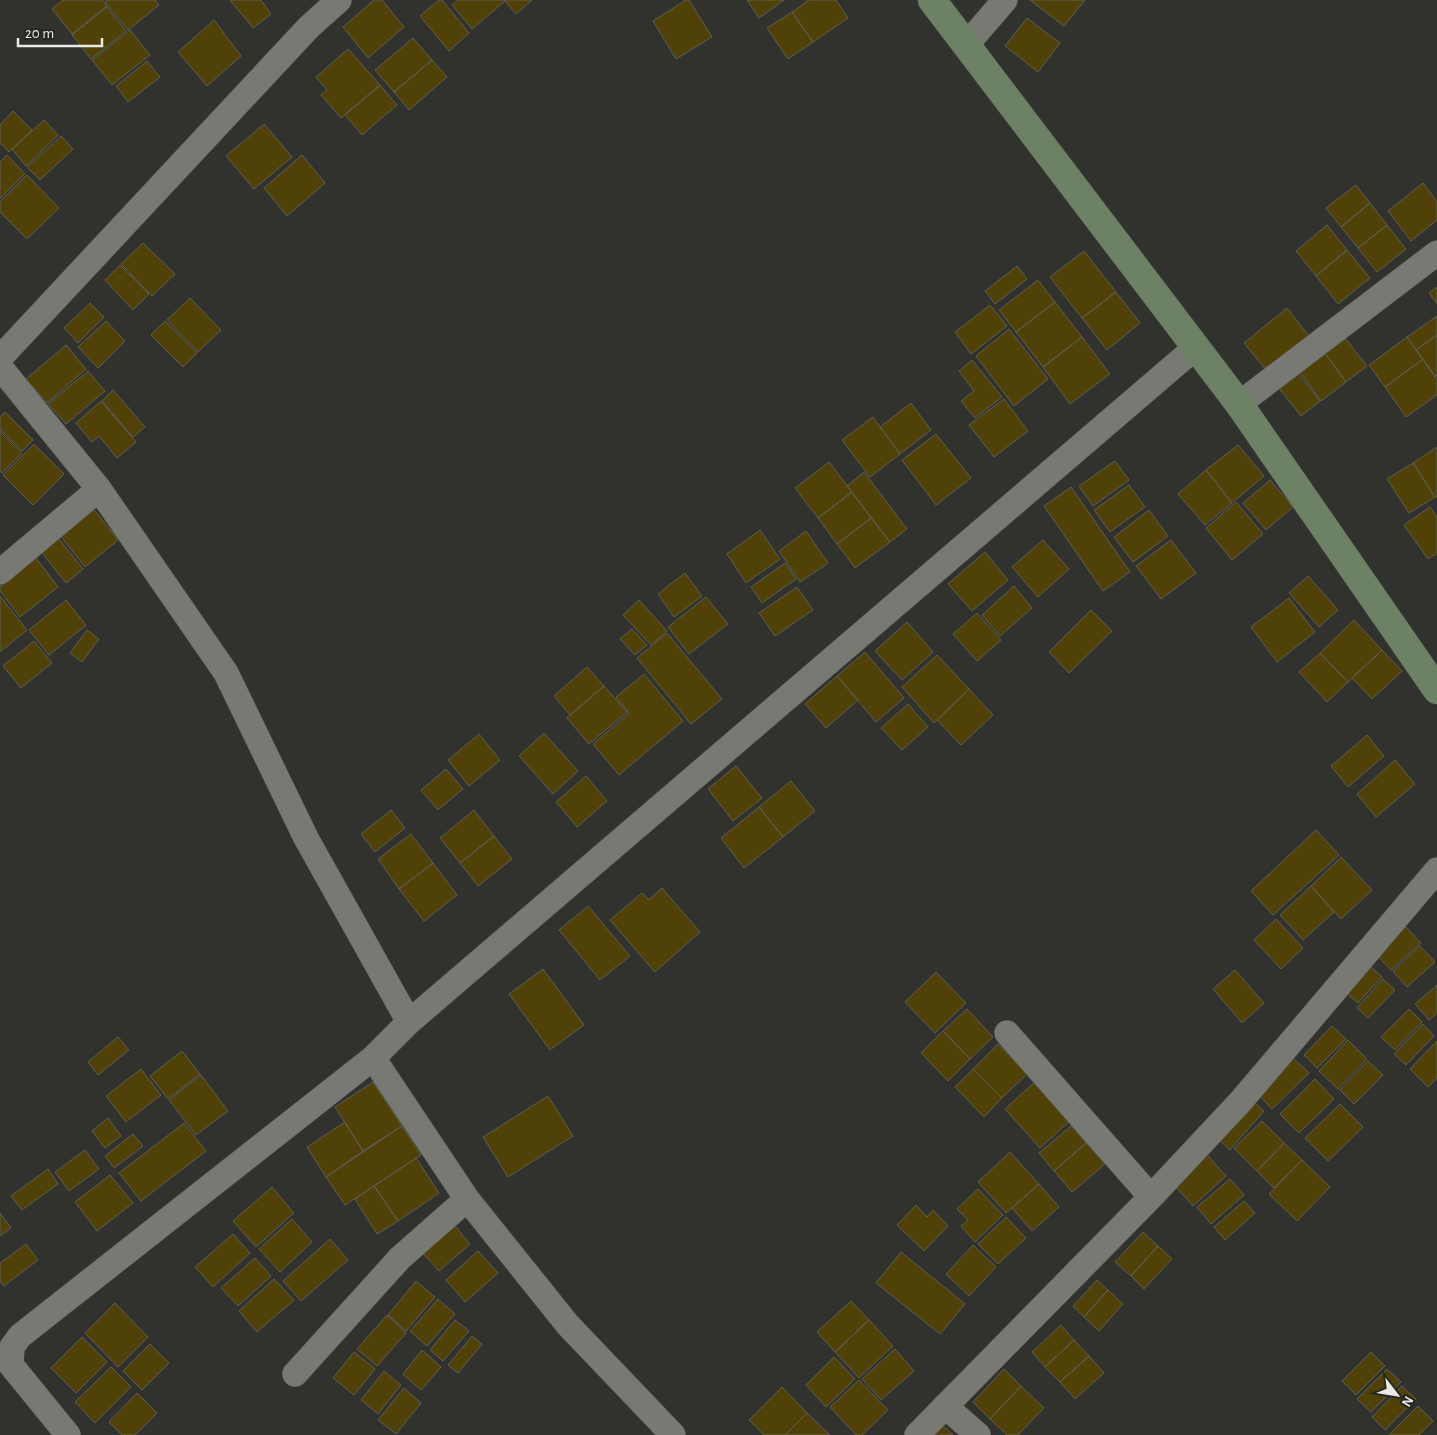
<svg xmlns="http://www.w3.org/2000/svg" width="1437" height="1435" font-family="'Alegreya Sans',sans-serif">
	<rect width="100%" height="100%" fill="#31322d"/>
	<path fill="#504207" stroke="#5f5e57" d="M63,0H102L107,6L72,34L52,9Z
		M107,0H155L159,5L128,30L105,2Z
		M230,0H261L271,14L253,28Z
		M374,0H382L404,27L368,58L343,27Z
		M439,0H442L469,33L449,51L420,16Z
		M458,0H504L505,1L472,29L452,5Z
		M504,0H532L516,14Z
		M686,0H689L712,37L676,59L653,21Z
		M747,0H784L759,18Z
		M809,0H836L848,18L813,42L792,12Z
		M1030,0H1085L1064,26Z
		M107,7L126,31L91,59L72,35Z
		M792,12L813,42L788,59L767,28Z
		M1027,18L1060,43L1038,72L1005,46Z
		M214,20L241,56L207,86L178,52Z
		M130,30L150,55L112,85L92,60Z
		M413,38L432,60L394,92L375,70Z
		M348,49L380,85L341,118L321,95L327,90L316,77Z
		M432,60L447,77L409,110L394,92Z
		M147,61L160,77L128,102L116,86Z
		M380,85L397,105L362,135L345,115Z
		M13,111L32,130L9,152L0,143V125Z
		M44,120L58,135L26,166L12,149Z
		M264,124L292,157L254,189L226,156Z
		M61,136L73,149L40,180L27,167Z
		M7,155L25,174L0,199V162Z
		M302,155L325,183L287,216L264,188Z
		M27,175L59,208L27,239L0,212V202Z
		M1423,183L1437,202V220L1411,241L1388,211Z
		M1356,185L1370,203L1341,227L1326,208Z
		M1370,203L1387,225L1358,248L1341,227Z
		M1327,225L1347,250L1316,276L1296,251Z
		M1387,225L1406,249L1377,272L1358,248Z
		M143,243L175,274L152,296L121,264Z
		M1347,250L1370,278L1338,304L1316,276Z
		M1084,251L1116,292L1082,318L1050,277Z
		M120,265L149,294L133,310L105,280Z
		M1017,266L1027,279L995,304L985,291Z
		M1038,280L1055,302L1016,332L999,310Z
		M1437,287V304L1429,293Z
		M1116,292L1140,323L1107,350L1082,318Z
		M190,298L221,330L198,352L167,320Z
		M1055,302L1082,337L1043,367L1016,332Z
		M90,303L104,317L78,343L64,328Z
		M990,305L1007,326L971,354L955,332Z
		M1287,308L1309,336L1266,370L1244,343Z
		M1437,316V335L1416,350L1407,337Z
		M106,321L125,341L98,368L78,347Z
		M165,321L197,353L183,367L151,335Z
		M1009,329L1048,379L1014,406L976,356Z
		M1437,335V375L1435,377L1416,350Z
		M1082,337L1110,374L1070,404L1043,367Z
		M1344,337L1367,366L1346,382L1324,352Z
		M1407,337L1423,359L1385,387L1369,365Z
		M66,345L86,369L47,403L26,379Z
		M1324,352L1346,382L1321,401L1299,371Z
		M1423,359L1437,379V395L1406,417L1385,387Z
		M972,360L1002,397L975,418L961,401L974,391L959,371Z
		M88,371L105,391L66,424L48,404Z
		M1297,372L1320,401L1301,416L1278,387Z
		M113,390L145,427L133,437L102,401Z
		M1004,399L1028,431L994,457L969,425Z
		M101,401L136,442L117,458L99,436L92,442L76,423Z
		M911,403L931,430L900,454L880,427Z
		M5,412L33,440L22,451L0,429V417Z
		M873,417L900,454L870,477L842,440Z
		M0,431L22,453L2,473L0,471Z
		M936,434L971,478L936,505L902,460Z
		M34,444L64,474L33,505L3,475Z
		M1238,445L1264,476L1232,503L1206,470Z
		M1437,447V496L1435,497L1413,463Z
		M1115,461L1129,480L1093,506L1079,486Z
		M829,462L852,492L818,518L795,488Z
		M1413,463L1435,497L1409,513L1387,479Z
		M1206,470L1232,503L1205,525L1178,494Z
		M864,472L907,529L890,542L847,486Z
		M1270,480L1293,507L1266,530L1243,503Z
		M1129,485L1145,507L1110,532L1094,510Z
		M1071,487L1130,572L1103,591L1044,506Z
		M852,492L871,518L837,544L818,518Z
		M1236,502L1263,534L1232,560L1206,528Z
		M91,506L118,540L85,567L58,533Z
		M1430,507L1437,517V553L1428,559L1404,525Z
		M1149,510L1168,536L1133,562L1114,537Z
		M871,518L890,542L855,568L837,544Z
		M760,530L780,559L746,583L727,554Z
		M806,531L828,563L800,582L779,551Z
		M55,534L83,569L66,583L38,548Z
		M1043,540L1069,569L1038,597L1012,567Z
		M1171,540L1196,573L1161,599L1136,566Z
		M985,552L1008,580L972,611L948,584Z
		M36,558L58,587L20,617L0,591V587Z
		M785,563L796,579L762,603L751,587Z
		M685,573L702,596L674,617L658,594Z
		M1308,576L1338,610L1319,627L1289,593Z
		M1014,586L1032,608L1000,636L982,615Z
		M797,587L813,610L775,636L759,613Z
		M0,596L27,630L0,652Z
		M706,597L728,624L689,654L668,627Z
		M1289,598L1315,632L1277,662L1251,627Z
		M66,600L86,625L49,655L29,630Z
		M639,600L667,631L651,645L623,615Z
		M1091,610L1112,631L1069,673L1049,652Z
		M977,613L1001,640L977,661L953,634Z
		M1354,620L1382,650L1348,682L1320,653Z
		M907,622L933,652L902,680L875,651Z
		M632,629L647,645L635,655L620,639Z
		M87,630L99,639L82,662L70,653Z
		M667,633L722,699L691,724L637,658Z
		M34,641L52,663L21,688L3,666Z
		M1382,650L1402,671L1372,699L1352,678Z
		M865,652L904,698L876,722L837,676Z
		M1320,653L1348,682L1327,702L1299,672Z
		M937,655L969,689L934,723L902,687Z
		M587,667L604,686L570,715L554,696Z
		M644,674L683,721L619,775L593,744L629,713L616,697Z
		M837,676L858,700L826,728L805,704Z
		M604,686L627,712L589,744L567,718Z
		M969,689L993,715L961,745L937,720Z
		M908,704L928,727L902,750L881,728Z
		M544,733L578,771L553,794L519,756Z
		M479,734L500,760L469,786L448,760Z
		M1367,735L1384,756L1348,787L1331,766Z
		M1395,760L1415,784L1376,817L1357,794Z
		M736,766L762,798L733,821L708,789Z
		M446,769L463,789L438,810L421,790Z
		M586,776L607,801L577,827L556,802Z
		M791,781L815,811L783,837L759,807Z
		M759,807L783,837L744,868L721,838Z
		M391,810L405,828L375,852L361,834Z
		M474,810L494,836L460,863L440,838Z
		M1316,830L1339,855L1273,915L1251,891Z
		M411,834L433,863L399,889L378,859Z
		M494,836L512,859L478,886L460,863Z
		M1341,857L1372,890L1341,919L1311,886Z
		M433,863L457,895L424,921L399,889Z
		M1311,886L1334,912L1303,940L1280,915Z
		M662,888L700,932L655,972L610,920L642,893L649,900Z
		M588,906L630,956L600,980L559,930Z
		M1276,919L1303,948L1281,969L1254,940Z
		M1406,927L1421,943L1391,970L1376,954Z
		M1420,946L1435,962L1407,987L1393,971Z
		M1367,963L1382,977L1358,1003L1343,990Z
		M543,969L584,1025L550,1050L509,994Z
		M1235,970L1264,1003L1242,1023L1213,989Z
		M936,972L966,1003L935,1033L905,1002Z
		M1383,979L1395,990L1368,1018L1357,1008Z
		M1437,985V1013L1429,1020L1415,1004Z
		M967,1009L993,1037L970,1059L943,1031Z
		M1409,1009L1422,1022L1395,1050L1381,1037Z
		M1423,1024L1434,1036L1406,1065L1394,1054Z
		M1332,1026L1346,1039L1317,1068L1304,1055Z
		M943,1031L970,1059L948,1081L921,1053Z
		M118,1037L129,1050L98,1075L88,1062Z
		M1348,1040L1367,1059L1338,1089L1319,1071Z
		M1437,1041V1078L1428,1087L1410,1069Z
		M998,1044L1027,1074L1002,1098L973,1069Z
		M182,1051L200,1074L168,1099L150,1076Z
		M1291,1056L1309,1073L1272,1109L1255,1091Z
		M1368,1061L1383,1075L1354,1104L1340,1090Z
		M141,1069L161,1095L126,1122L106,1096Z
		M973,1069L1002,1098L984,1117L955,1087Z
		M201,1075L228,1111L196,1135L169,1100Z
		M1315,1079L1334,1099L1299,1133L1280,1114Z
		M1036,1081L1072,1119L1040,1148L1005,1109Z
		M373,1082L402,1126L363,1151L335,1107Z
		M548,1096L573,1136L508,1177L483,1137Z
		M1249,1098L1264,1111L1230,1150L1215,1136Z
		M1340,1104L1363,1127L1328,1161L1305,1138Z
		M108,1118L121,1136L105,1148L92,1131Z
		M1262,1121L1284,1143L1257,1171L1234,1148Z
		M345,1122L363,1151L326,1177L307,1147Z
		M184,1123L206,1151L141,1201L119,1173Z
		M402,1126L421,1155L345,1205L326,1177Z
		M1071,1126L1086,1143L1054,1171L1039,1153Z
		M133,1134L143,1146L114,1168L105,1156Z
		M1086,1143L1105,1164L1072,1192L1054,1171Z
		M1284,1143L1302,1160L1274,1188L1257,1171Z
		M1202,1149L1226,1176L1193,1206L1169,1179Z
		M85,1150L99,1169L69,1191L55,1172Z
		M1010,1152L1039,1184L1006,1213L978,1182Z
		M416,1158L439,1193L398,1221L374,1186Z
		M1302,1160L1330,1187L1297,1221L1269,1194Z
		M48,1169L58,1184L22,1210L11,1196Z
		M110,1175L133,1203L97,1231L75,1202Z
		M1230,1179L1244,1195L1211,1224L1197,1207Z
		M1039,1184L1059,1207L1032,1231L1012,1208Z
		M374,1186L398,1221L377,1234L355,1199Z
		M272,1187L294,1213L256,1247L233,1221Z
		M978,1189L1003,1215L975,1242L961,1226L968,1220L957,1209Z
		M1244,1201L1255,1213L1225,1240L1214,1227Z
		M916,1205L927,1217L933,1210L948,1226L924,1251L897,1225Z
		M0,1213L11,1228L0,1236Z
		M1006,1217L1026,1238L998,1264L978,1244Z
		M292,1219L312,1242L280,1272L259,1249Z
		M451,1221L470,1244L439,1271L419,1249Z
		M1143,1232L1158,1246L1131,1276L1115,1262Z
		M233,1234L250,1253L213,1287L195,1267Z
		M330,1239L348,1260L301,1301L283,1281Z
		M26,1244L38,1260L4,1286L0,1281V1263Z
		M973,1245L996,1267L969,1296L946,1274Z
		M1158,1246L1172,1259L1144,1289L1131,1276Z
		M478,1251L498,1273L465,1302L446,1280Z
		M901,1252L965,1304L940,1334L876,1283Z
		M255,1258L271,1276L238,1306L221,1288Z
		M274,1279L294,1300L257,1332L239,1311Z
		M1097,1280L1108,1290L1084,1317L1073,1306Z
		M416,1281L435,1297L406,1331L388,1315Z
		M1108,1290L1123,1304L1099,1331L1084,1317Z
		M438,1299L455,1314L427,1346L410,1331Z
		M851,1301L869,1320L835,1352L817,1332Z
		M115,1303L148,1337L118,1367L85,1333Z
		M387,1315L406,1333L377,1366L357,1349Z
		M455,1320L469,1331L443,1361L430,1350Z
		M869,1320L893,1346L859,1378L835,1352Z
		M1061,1325L1074,1340L1045,1367L1032,1352Z
		M472,1336L482,1344L458,1373L448,1365Z
		M82,1337L107,1362L76,1393L51,1368Z
		M1074,1340L1089,1356L1060,1382L1045,1367Z
		M150,1344L169,1363L142,1390L123,1371Z
		M895,1349L914,1371L881,1400L862,1379Z
		M422,1350L441,1367L421,1390L403,1374Z
		M354,1352L375,1369L354,1395L333,1378Z
		M1371,1352L1385,1366L1356,1395L1342,1381Z
		M1089,1356L1104,1373L1075,1399L1060,1382Z
		M834,1357L855,1379L826,1407L806,1385Z
		M111,1367L131,1387L95,1423L75,1402Z
		M1004,1369L1021,1386L990,1419L973,1402Z
		M1387,1369L1401,1382L1371,1412L1357,1399Z
		M384,1371L401,1385L378,1414L361,1400Z
		M859,1380L888,1410L862,1435H856L830,1407Z
		M1021,1386L1044,1408L1018,1435H1007L990,1419Z
		M1402,1386L1416,1399L1385,1430L1372,1417Z
		M782,1387L807,1413L785,1435H764L749,1420Z
		M404,1388L421,1403L396,1434L378,1420Z
		M137,1393L157,1413L135,1435H122L109,1422Z
		M1418,1406L1433,1421L1419,1435H1389Z
		M807,1413L830,1435H785Z
		M940,1423L953,1435H930Z"/>
	<g fill="none" stroke-linecap="round" stroke-linejoin="round">
		<defs>
			<path id="street" d="M967,44L1005,0
				M0,358L309,27L339,0
				M0,367L99,489L226,673L306,838L409,1022
				M1239,404L1437,253
				M0,572L99,489
				M1007,1033L1151,1197
				M373,1058L467,1199L568,1325L673,1435
				M295,1374L400,1258L467,1199
				M945,1406L978,1435
				M68,1435L11,1365L12,1347L20,1336L373,1058L409,1022L1195,348
				M917,1435L1151,1197L1241,1101L1437,870"/>
			<path id="secondary" d="M932,0L1239,404L1437,690"/>
		</defs>
		<use href="#street" stroke="#4f504b" stroke-width="26"/>
		<use href="#secondary" stroke="#4f504b" stroke-width="29"/>
		<use href="#street" stroke="#777972" stroke-width="25"/>
		<use href="#secondary" stroke="#6d8265" stroke-width="28"/>
	</g>
	<g transform="translate(1397 1395) rotate(121)" stroke="#272823" stroke-width="4" paint-order="stroke">
	<path d="M0-4L9 19L0 12L-9 19Z" fill="#e9eae6"/>
	<text y="-8" font-size="14" font-weight="bold" text-anchor="middle" fill="#e9eae6">N</text>
	</g>
	<path d="M18 38v8h84v-8" fill="none" stroke="#e9eae6" stroke-width="2.5"/>
	<text x="25" y="38" font-size="15" fill="#e9eae6" stroke="#272823" stroke-width="4" paint-order="stroke">20 m</text>
</svg>
